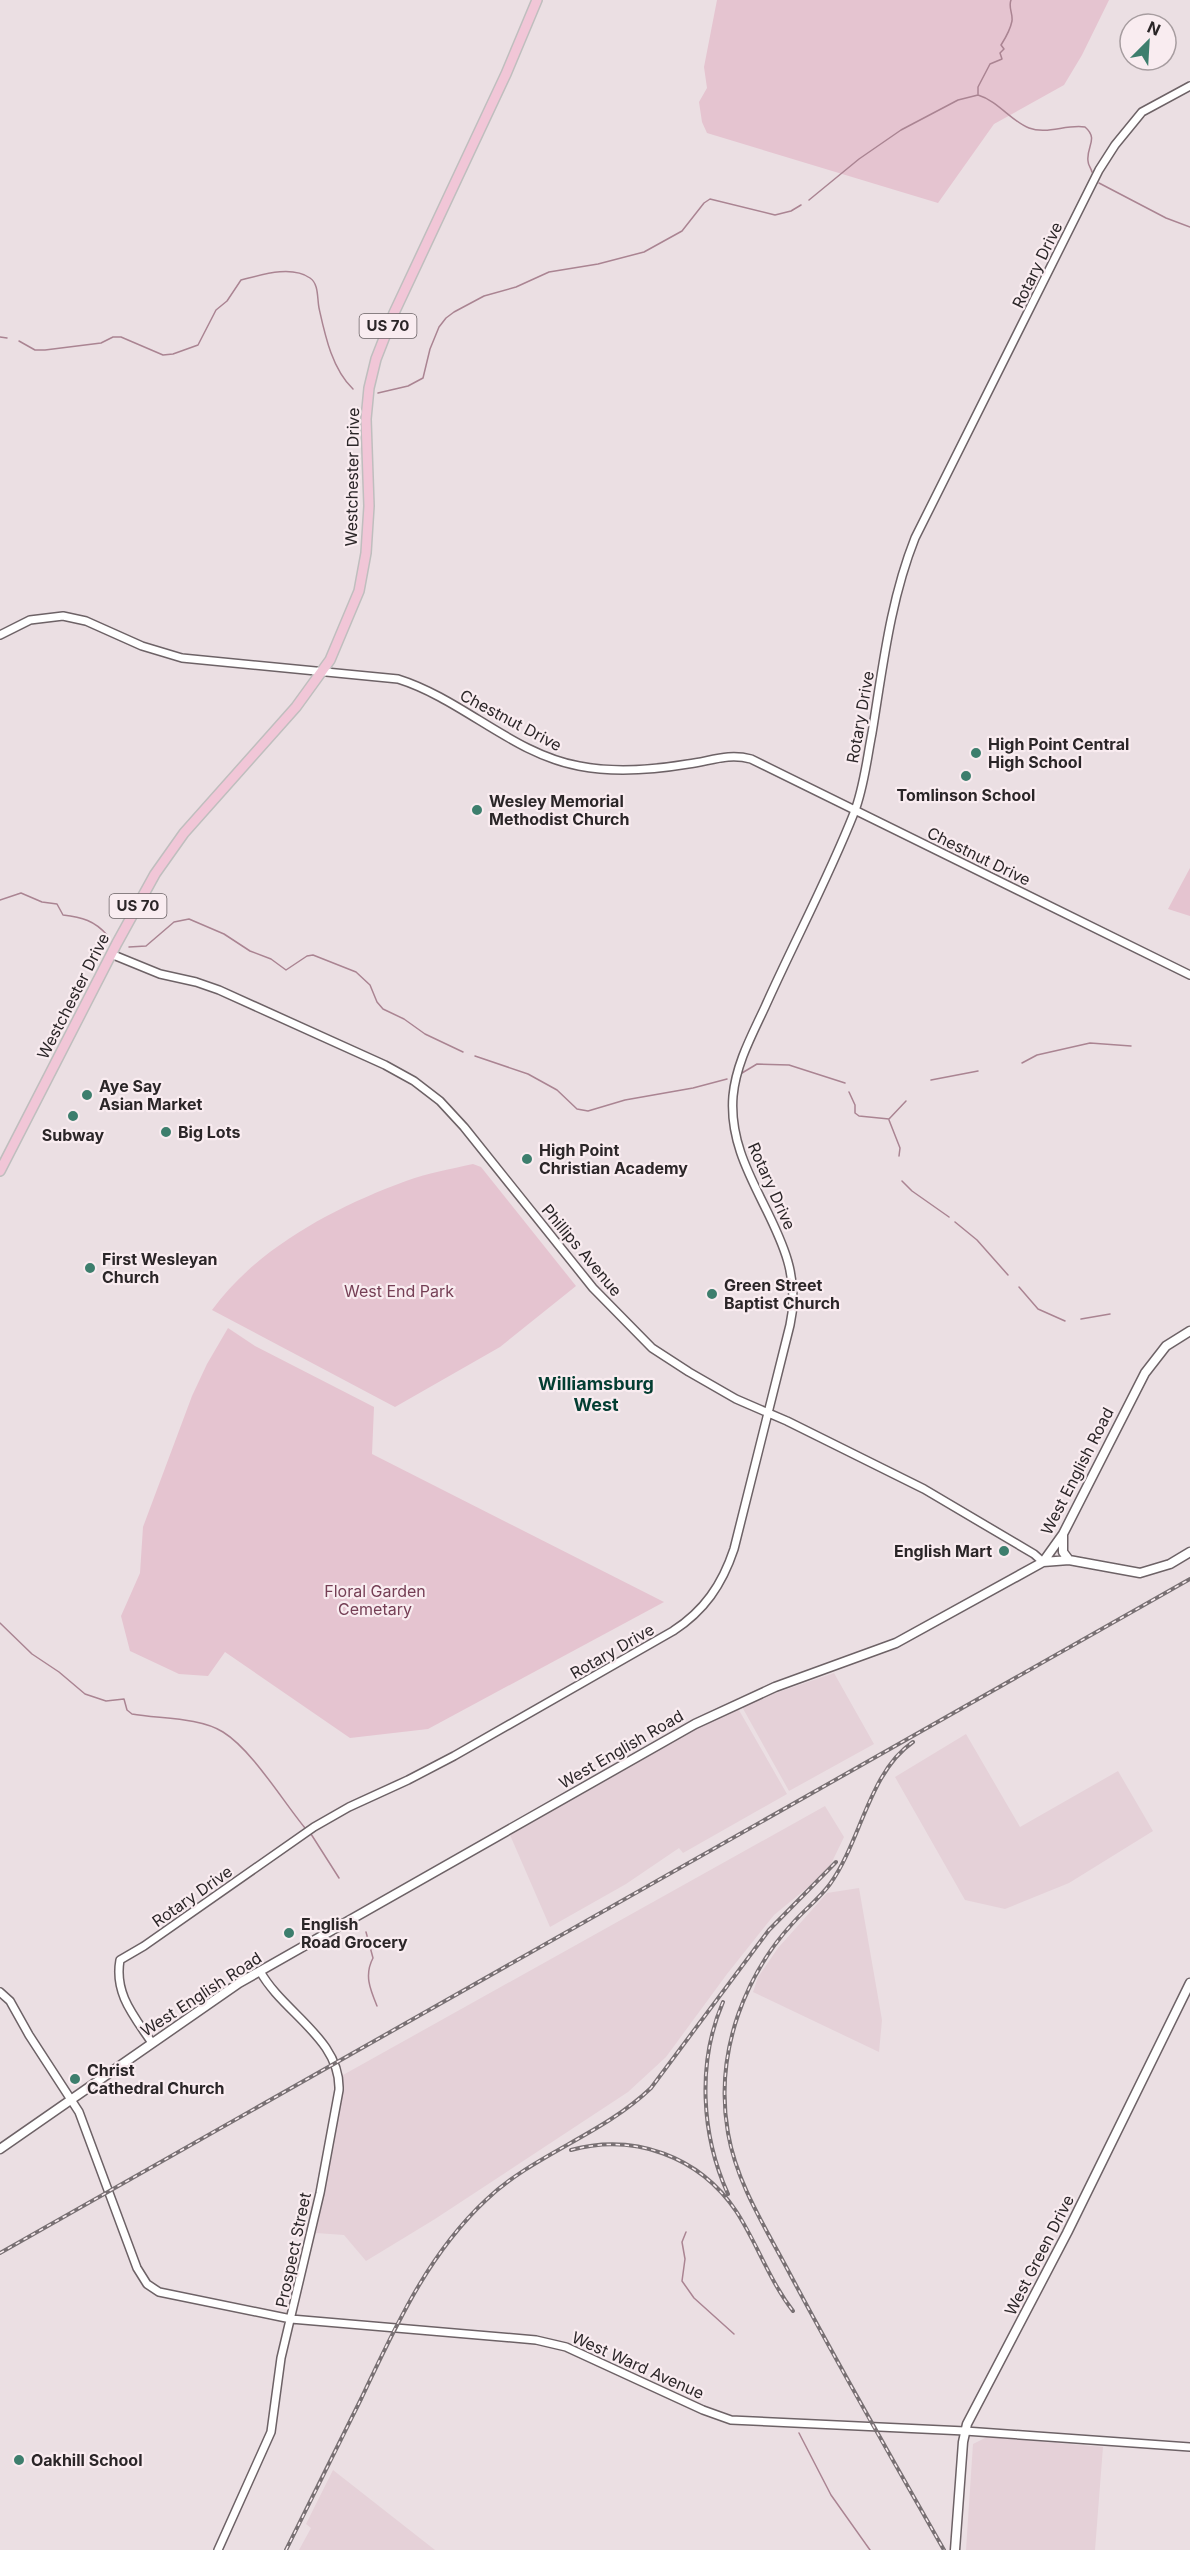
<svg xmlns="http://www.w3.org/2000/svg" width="1190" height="2550" font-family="Inter,sans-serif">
	<rect width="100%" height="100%" fill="#ebdfe3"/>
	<path fill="#e5d1d8" d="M834,1673L874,1744L789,1791L741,1705Z
		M736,1705L787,1794L683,1853L679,1848L626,1884L550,1927L510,1835Z
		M966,1734L1020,1827L1118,1771L1153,1831L1069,1883L1005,1909L965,1900L895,1777Z
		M825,1806L844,1837L831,1864L813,1883L774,1915L727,1974L666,2057L628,2092L435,2219L366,2261L344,2235L316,2233L343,2083V2075Z
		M859,1888L882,2020L879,2052L753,1992L758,1977L778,1948L827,1893Z
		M987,2437L1103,2447L1095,2550H966L973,2444Z
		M333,2470L435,2550H299L311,2528L306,2524Z"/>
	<path fill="#e5c4d0" d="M717,0H1109L1082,55L1064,85L994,124L938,203L707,133L702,122L699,102L707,88L704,67Z
		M1190,868V916L1168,909Z
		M473,1164L481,1167L576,1286L500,1347L395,1407L212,1310C257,1248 335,1207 406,1181C427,1173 451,1169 473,1164Z
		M228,1328L255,1346L374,1407L372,1454L664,1602L428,1729L350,1738L225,1652L208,1676L179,1674L130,1651L121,1616L140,1573L143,1527L192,1396L207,1364Z"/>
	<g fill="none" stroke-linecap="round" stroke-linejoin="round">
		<path stroke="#aa8492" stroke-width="1.5" d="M978,94V87L990,64L1002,59L1000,53L1004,49L1001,45C1006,37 1010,31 1012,21C1013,13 1008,7 1011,0
			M1099,183L1166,218L1190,227
			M809,200L859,159L901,130L958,100L978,95C998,101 1011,121 1029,128C1047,135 1066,124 1085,127C1099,139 1086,147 1088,161C1088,165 1091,168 1092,172
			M0,337L7,338
			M19,341L35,350H45L101,343L113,337H121L163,355L173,354L198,345L216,310L227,301L241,280C261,275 291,265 310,278C319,284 317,298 319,308C325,335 332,369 353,389
			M378,393L408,386L423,378L430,349L439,327L446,318L454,312L484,296L516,287L549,272L598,264L644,252L682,231L704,203L710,199L775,215L791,211L801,205
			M0,900L21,893L42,902L57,904L63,915C82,917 95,921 107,935
			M129,947L146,946L174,922L189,919L224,934L250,951L271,959L286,970L307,956L313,955L356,972L370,985L377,1002L383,1009L404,1019L425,1034L463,1052
			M475,1056L528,1074L557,1090L577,1109L588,1111L625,1100L693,1088L727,1079
			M1022,1063L1037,1055L1090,1043L1131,1046
			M742,1073L757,1064L789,1065L845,1083
			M931,1080L978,1071
			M849,1092L855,1105V1113L859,1116L889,1119L906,1101
			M889,1120L900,1148L899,1156
			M902,1181L912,1191L949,1217
			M955,1222L977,1240L1008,1275
			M1019,1287L1038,1309L1065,1321
			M1081,1319L1110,1314
			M0,1623L32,1654L59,1672L85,1694L106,1701L124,1699L127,1710L132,1714C159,1719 199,1717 223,1732C252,1750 282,1800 305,1828
			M311,1834L339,1878
			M366,1932L373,1958C364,1975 370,1989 377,2006
			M686,2232L682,2242L685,2259L682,2281L694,2298L734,2334
			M799,2433L831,2495L870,2550"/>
		<defs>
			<path id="tertiary" d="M0,635L30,620L63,616L86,621L142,646L182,658L398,679C462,699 513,754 579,766C615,773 652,770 688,764C711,761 728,753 751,759L1190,975
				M111,954L160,974L196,982L219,990L385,1065L414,1081L440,1101L464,1127L593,1288L652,1348L689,1372L736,1399L787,1421L924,1489L1034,1554L1043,1562
				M0,1992L10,2001L29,2035L79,2112L137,2268L147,2284L159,2292L291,2319L536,2340L566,2347L703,2410L731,2420L965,2431L1190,2447
				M152,2043C134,2016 114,1994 120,1960L144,1946L314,1827L349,1807L408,1780L454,1756L673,1631C704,1611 722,1585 734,1549L790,1325C810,1237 726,1182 733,1096C736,1064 752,1035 765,1007C794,942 828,879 854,813C864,788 867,758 872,733C883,666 890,601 915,538L1099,170L1115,145L1142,112L1190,86
				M218,2550L271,2432L281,2358L320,2193L339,2090C341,2039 282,2012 260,1971"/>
			<path id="secondary" d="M1063,1535V1552L1069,1560
				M1043,1562L1069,1560L1140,1573L1170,1564L1190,1552
				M0,2149L239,1983L695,1724L775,1687L896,1643L1043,1562L1063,1534L1145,1373L1166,1346L1190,1331
				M955,2550L963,2442L967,2424L1067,2233L1190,1983"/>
			<path id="primary" d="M0,1171L117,943L155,874L184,833L296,707L330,660L359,591L366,553L369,506L366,419L369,388L376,359L394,313L506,74L537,0"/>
		</defs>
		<use href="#tertiary" stroke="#6d6266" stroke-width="10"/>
		<use href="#secondary" stroke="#6d6266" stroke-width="11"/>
		<use href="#primary" stroke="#bfbebe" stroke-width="12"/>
		<use href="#tertiary" stroke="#fff" stroke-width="7"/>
		<use href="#secondary" stroke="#fff" stroke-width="8"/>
		<use href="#primary" stroke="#f1c6d7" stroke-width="9"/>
		<defs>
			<path id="rail" d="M913,1742C869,1772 861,1841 830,1884C819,1899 804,1910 792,1924C768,1950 750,1981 738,2015C725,2053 721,2093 728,2133C737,2185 767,2230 791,2276C840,2368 892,2459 944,2550
				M723,2002C697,2062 701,2135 728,2194
				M571,2150C634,2133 699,2156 736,2211C757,2243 769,2280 793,2311
				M0,2253L1190,1579
				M286,2550C311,2500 336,2450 361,2399C395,2328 427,2255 486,2200C534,2154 602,2135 651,2088L769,1930L836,1862"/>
		</defs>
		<use href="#rail" stroke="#787073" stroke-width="4"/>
		<use href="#rail" stroke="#f9ecf0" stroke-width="1.5" stroke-dasharray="4.5" stroke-linecap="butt"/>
	</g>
	<g fill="#3d7e6d" stroke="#f9ecf0" stroke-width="2">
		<circle cx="976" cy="753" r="6"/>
		<circle cx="966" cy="776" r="6"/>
		<circle cx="477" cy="810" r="6"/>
		<circle cx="87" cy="1095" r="6"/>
		<circle cx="73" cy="1116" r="6"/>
		<circle cx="166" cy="1132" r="6"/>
		<circle cx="527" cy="1159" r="6"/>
		<circle cx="90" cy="1268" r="6"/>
		<circle cx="712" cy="1294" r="6"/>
		<circle cx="1004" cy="1551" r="6"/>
		<circle cx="289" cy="1933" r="6"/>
		<circle cx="75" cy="2079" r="6"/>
		<circle cx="19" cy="2460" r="6"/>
	</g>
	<g text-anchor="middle" stroke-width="4.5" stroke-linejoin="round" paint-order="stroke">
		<g fill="#f9ecf0" stroke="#696164" stroke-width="1.5">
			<rect x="359.5" y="314" width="57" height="24" rx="4.5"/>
			<rect x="109.5" y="894" width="57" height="24" rx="4.5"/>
		</g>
		<g font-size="15" font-weight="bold" fill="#2b2628">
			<text x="388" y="331">US 70</text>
			<text x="138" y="911">US 70</text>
		</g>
		<g font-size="16" fill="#2b2628" stroke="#f9ecf0">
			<text transform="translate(1037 265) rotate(-64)" y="6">Rotary Drive</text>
			<text transform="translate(352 477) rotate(-89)" y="6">Westchester Drive</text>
			<text transform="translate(860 717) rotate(-80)" y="6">Rotary Drive</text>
			<text transform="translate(511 720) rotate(28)" y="6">Chestnut Drive</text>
			<text transform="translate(979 856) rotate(26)" y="6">Chestnut Drive</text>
			<text transform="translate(73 996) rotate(-63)" y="6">Westchester Drive</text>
			<text transform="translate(772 1186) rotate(66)" y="6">Rotary Drive</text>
			<text transform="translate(582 1250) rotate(50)" y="6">Phillips Avenue</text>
			<text transform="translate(1077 1471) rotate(-63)" y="6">West English Road</text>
			<text transform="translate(612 1651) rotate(-30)" y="6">Rotary Drive</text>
			<text transform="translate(621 1749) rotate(-30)" y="6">West English Road</text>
			<text transform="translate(192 1896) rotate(-35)" y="6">Rotary Drive</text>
			<text transform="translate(201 1994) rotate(-33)" y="6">West English Road</text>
			<text transform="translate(293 2250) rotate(-78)" y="6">Prospect Street</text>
			<text transform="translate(1039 2255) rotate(-63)" y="6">West Green Drive</text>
			<text transform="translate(638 2365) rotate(24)" y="6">West Ward Avenue</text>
		</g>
		<g font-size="16" font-weight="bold" fill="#2b2628" stroke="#f9ecf0" text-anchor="start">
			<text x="988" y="750">High Point Central<tspan x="988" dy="18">High School</tspan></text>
			<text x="966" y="801" text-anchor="middle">Tomlinson School</text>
			<text x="489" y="807">Wesley Memorial<tspan x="489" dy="18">Methodist Church</tspan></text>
			<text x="99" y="1092">Aye Say<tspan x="99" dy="18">Asian Market</tspan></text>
			<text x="178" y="1138">Big Lots</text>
			<text x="73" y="1141" text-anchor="middle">Subway</text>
			<text x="539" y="1156">High Point<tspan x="539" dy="18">Christian Academy</tspan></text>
			<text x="102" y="1265">First Wesleyan<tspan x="102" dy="18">Church</tspan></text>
			<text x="724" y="1291">Green Street<tspan x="724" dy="18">Baptist Church</tspan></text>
			<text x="992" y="1557" text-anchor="end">English Mart</text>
			<text x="301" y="1930">English<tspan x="301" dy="18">Road Grocery</tspan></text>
			<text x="87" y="2076">Christ<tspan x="87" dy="18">Cathedral Church</tspan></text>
			<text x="31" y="2466">Oakhill School</text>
		</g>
		<g font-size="16" fill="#753f55" stroke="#f9ecf0">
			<text x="399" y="1297">West End Park</text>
			<text x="375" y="1597">Floral Garden<tspan x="375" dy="18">Cemetary</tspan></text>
		</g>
		<g font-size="18" font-weight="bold" fill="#033e32" stroke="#f9ecf0">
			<text x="596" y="1390">Williamsburg<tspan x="596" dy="21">West</tspan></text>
		</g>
	</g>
	<g transform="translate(1148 42) rotate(24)"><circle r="28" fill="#f9ecf0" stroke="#a79da0" stroke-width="1.5"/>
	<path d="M0-4.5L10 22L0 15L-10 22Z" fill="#3d7e6d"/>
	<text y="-9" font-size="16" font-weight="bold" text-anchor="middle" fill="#2b2628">N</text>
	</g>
</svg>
